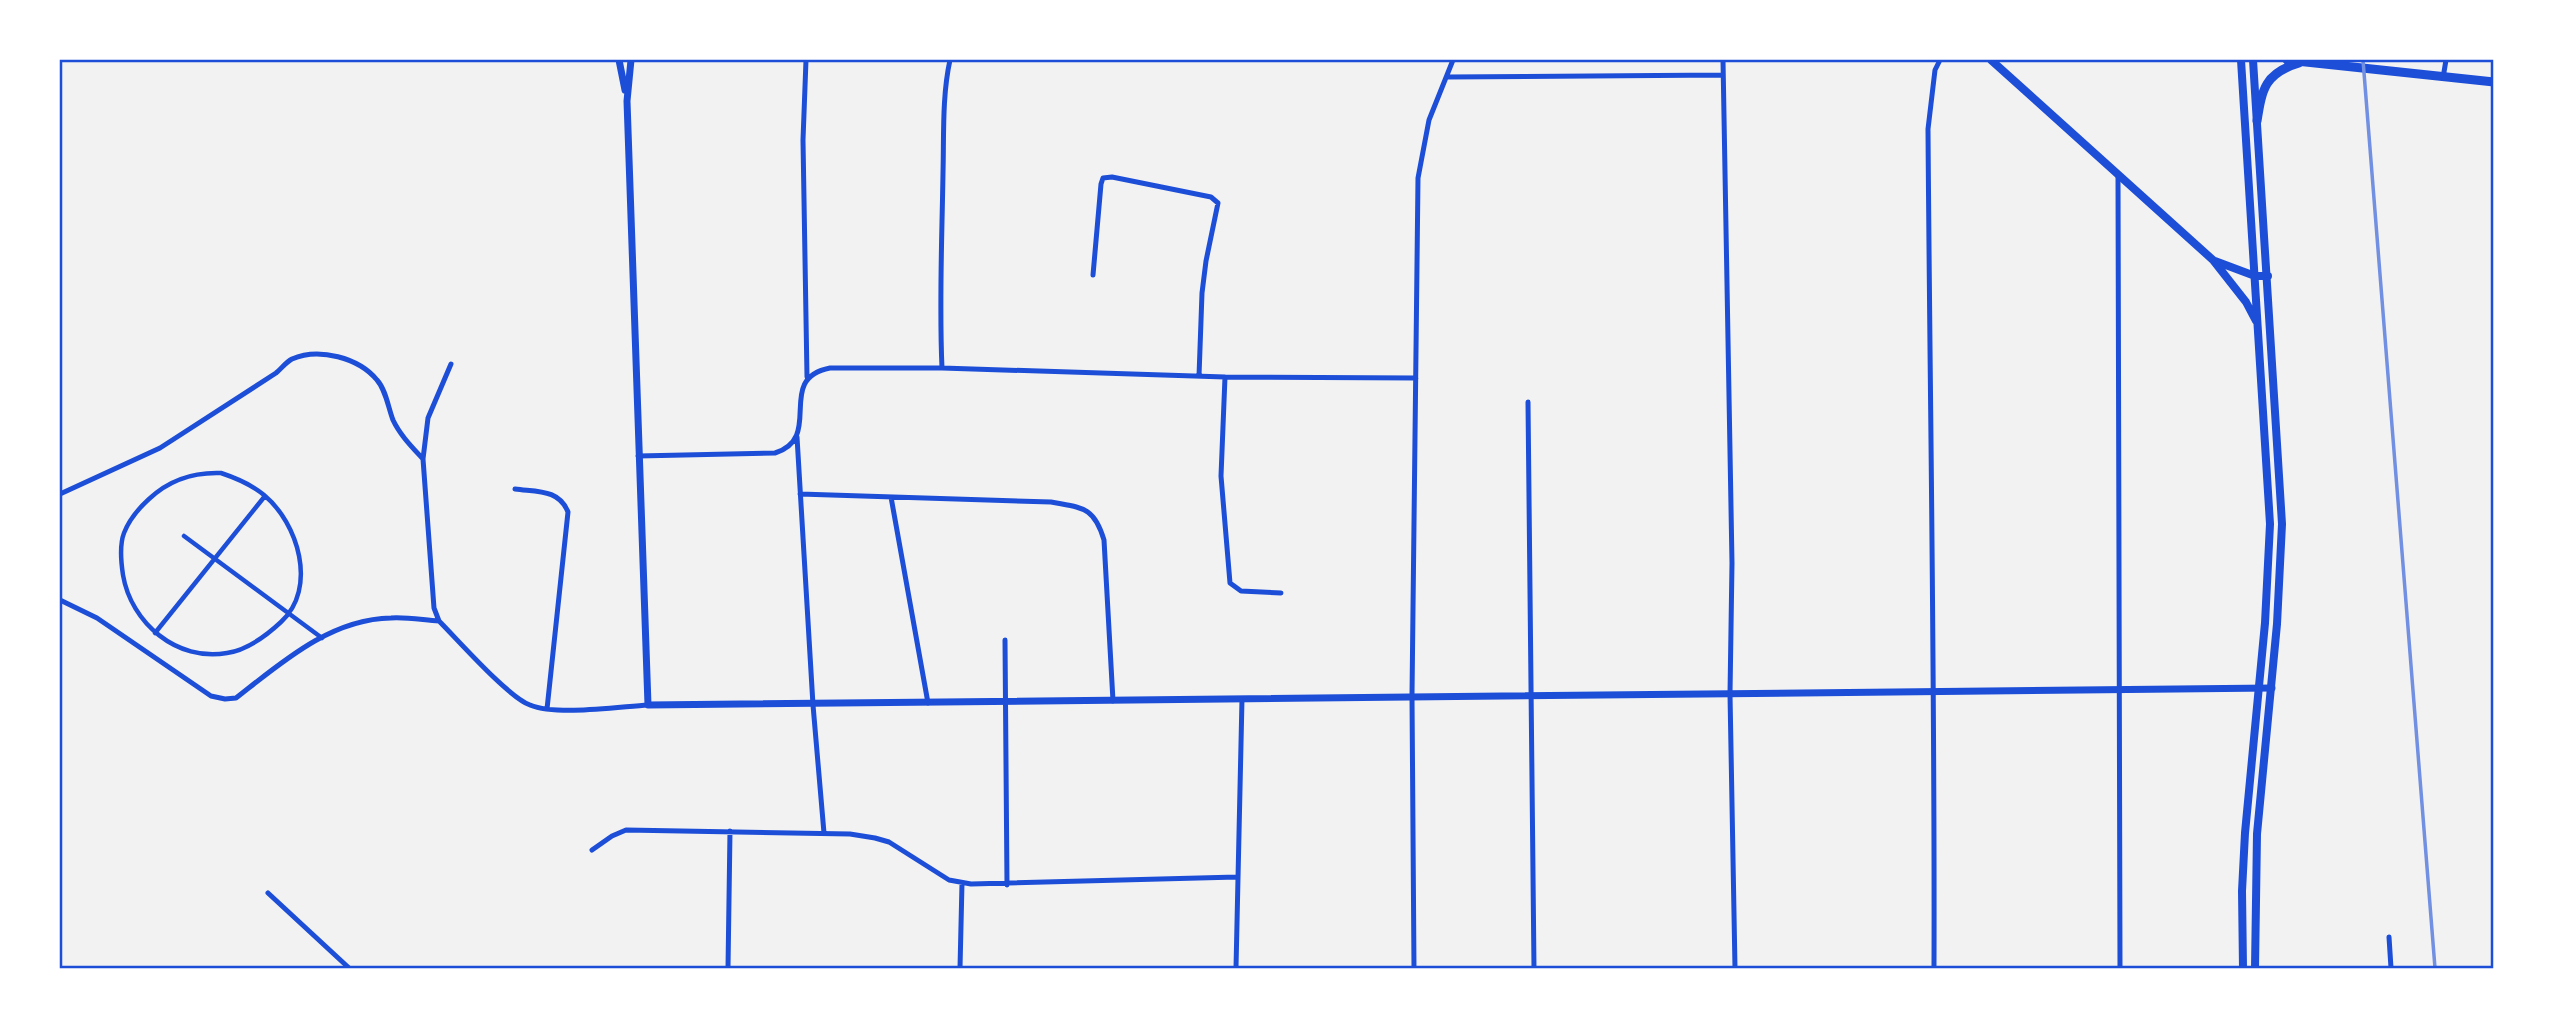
<svg xmlns="http://www.w3.org/2000/svg" width="2553" height="1028" font-family="Quicksand,sans-serif">
	<rect width="100%" height="100%" fill="#f2f2f2"/>
	<g fill="none" stroke-linecap="round" stroke-linejoin="round">
		<path stroke="#1d4ed8" stroke-width="4.5" d="M221,473C236,478 251,484 264,495C298,523 318,588 281,622C266,636 247,650 227,653C177,662 131,623 123,575C121,562 119,546 124,533C129,520 138,509 149,499C169,480 193,472 221,473Z
			M184,536L322,638
			M155,633L265,496"/>
		<path stroke="#1d4ed8" stroke-width="5" d="M806,60L803,140L807,377
			M1723,60L1732,563L1730,694L1735,968
			M1447,77L1723,75
			M2443,78L2446,60
			M2118,174L2120,968
			M1093,275L1101,184L1103,178L1112,177L1211,197L1218,203L1206,261L1202,293L1199,376
			M451,364L428,418L423,459L434,608L439,621C458,640 508,697 530,705C557,716 617,707 648,705
			M942,368C939,303 942,238 943,173C944,136 942,96 950,60
			M1225,377L1221,476L1230,583L1241,591L1281,593
			M1528,402L1534,968
			M797,437L813,705L824,833
			M638,456L775,453C825,437 774,379 830,368H942L1225,377L1416,378
			M515,489C537,492 559,489 568,512L547,709
			M60,494L160,448L276,373C281,369 286,362 292,359C319,347 359,358 377,380C386,390 388,407 393,420C400,435 412,447 423,459
			M800,494L1051,502C1082,508 1094,506 1104,540L1113,701
			M891,497L928,703
			M60,600L97,618L211,696L225,699L236,698C281,663 330,619 391,618C407,617 423,620 439,621
			M1005,640L1007,885
			M592,850L612,836L626,830L850,834L875,838L889,842L949,880L971,884L1237,877
			M268,893L349,968
			M2389,937L2391,968
			M728,968L730,831
			M960,968L962,883
			M1236,968L1242,699
			M1414,968L1412,696L1418,178L1429,120L1453,60
			M1934,968C1935,689 1930,409 1928,129L1935,70L1940,60"/>
		<path stroke="#1d4ed8" stroke-width="7" d="M619,60L625,90
			M631,60L627,101L648,705L2272,688"/>
		<path stroke="#1d4ed8" stroke-width="8" d="M1991,60L2213,260L2246,302L2256,321
			M2241,60L2270,524L2265,623L2245,833L2242,891L2243,968
			M2253,60L2282,524L2277,624L2257,834L2255,968
			M2215,261L2255,276H2268"/>
		<path stroke="#1d4ed8" stroke-width="9" d="M2287,60L2494,82
			M2257,121C2262,89 2265,73 2299,63"/>
		<path stroke="#7290e2" stroke-width="3.5" d="M2363,60L2435,968"/>
	</g>
	<rect width="2553" height="1028" fill="none" stroke="#ffffff" stroke-width="122"/>
	<rect x="61" y="61" width="2431" height="906" fill="none" stroke="#1d4ed8" stroke-width="2.5"/>
</svg>
